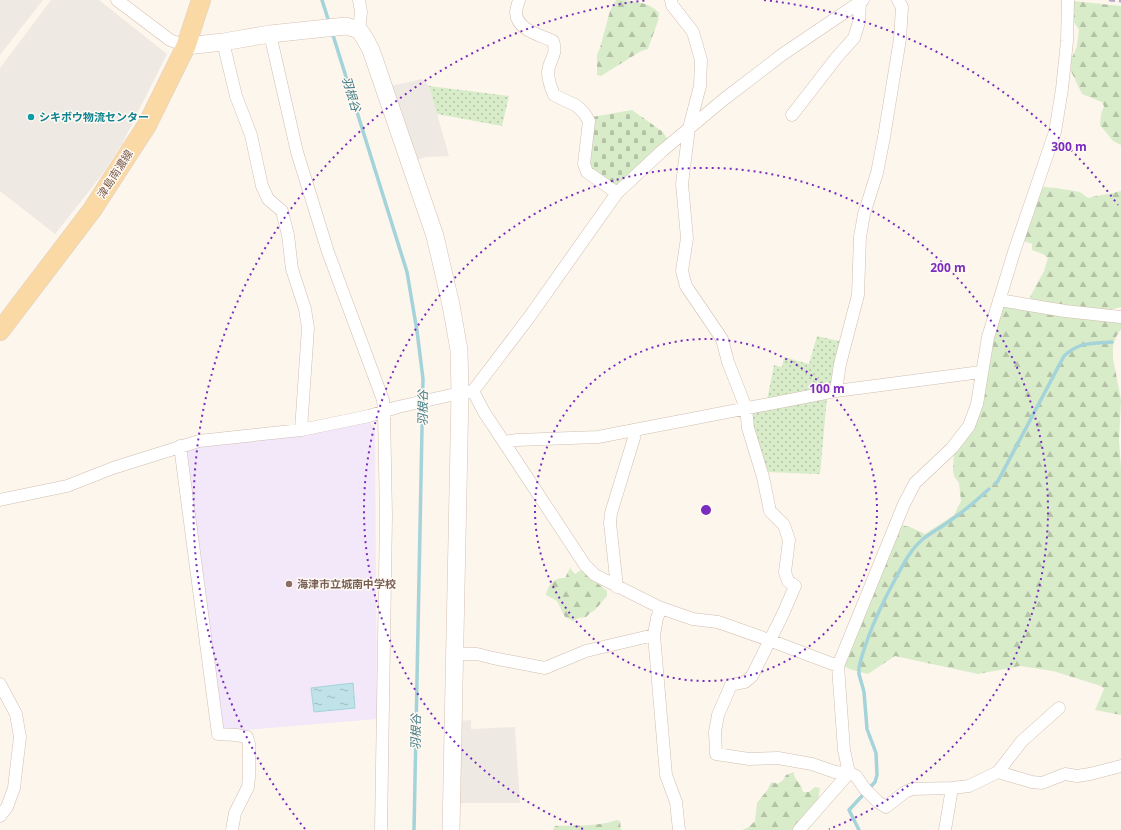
<svg xmlns="http://www.w3.org/2000/svg" width="1121" height="830" font-family="'Open Sans','Noto Sans JP',sans-serif">
	<defs>
		<pattern id="grass-dots" width="8" height="8" patternUnits="userSpaceOnUse"><rect width="8" height="8" fill="#d8ecc9"/><path d="M2 2h.1M6 6h.1" fill="none" stroke="#b4c2a5" stroke-width="1.8" stroke-linecap="round"/></pattern>
		<pattern id="forest-firs" width="22" height="20" patternUnits="userSpaceOnUse"><rect width="22" height="20" fill="#d8ecc9"/><path d="M5 1l3.5 6h-7zM16 11l3.5 6h-7z" fill="#b4c2a5"/></pattern>
		<pattern id="cemetery-stones" width="16" height="16" patternUnits="userSpaceOnUse"><rect width="16" height="16" fill="#d8ecc9"/><path d="M2 7V4a2 2 0 0 1 4 0v3zM10 15v-3a2 2 0 0 1 4 0v3z" fill="#b4c2a5"/></pattern>
		<pattern id="water-ripples" width="26" height="14" patternUnits="userSpaceOnUse"><rect width="26" height="14" fill="#bfe3e8"/><path d="M2 4q2-2 4 0t4 0M15 11q2-2 4 0t4 0" fill="none" stroke="#a0bbbe"/></pattern>
	</defs>
	<rect width="100%" height="100%" fill="#fdf6ec"/>
	<path fill="#efe9e4" d="M0,0H43L0,55Z
		M51,0H99L167,54L122,144L101,176L55,234L0,191V68Z
		M422,79L429,86L449,156L426,157L417,160L391,86Z
		M471,720V729L515,727L520,803H459V721Z"/>
	<path fill="#f3e8fa" d="M368,420L375,428L377,719L222,732L183,450L201,445Z"/>
	<path fill="url(#grass-dots)" d="M429,86L509,96L502,126L437,114Z
		M817,336L843,342L833,388L767,400L774,365L782,367L784,357L809,364Z
		M827,397L820,474L765,472L750,429V411Z"/>
	<path fill="url(#forest-firs)" d="M616,0C629,0 650,2 659,13L658,21L648,49L641,51L601,76L597,75V55L600,48L610,11Z
		M1073,1L1121,6V145L1113,141L1100,125L1101,114L1104,106L1102,102L1082,94L1071,71V60L1077,46L1079,30L1072,19Z
		M1044,187L1056,188L1080,192L1088,198C1100,195 1110,194 1121,191V307L1103,312L1031,300L1030,297L1044,271L1048,258L1043,254L1032,250V244L1021,240L1037,192Z
		M1002,303L1121,322V329L1116,337L1113,346V358L1121,400L1119,440L1121,468V715L1095,710L1104,689L1101,686L1053,671L1020,666L978,674L895,656L868,674L849,669L843,665L900,525L910,527L925,534L954,515L961,501L959,483L954,476L953,470L954,449L984,379Z
		M570,568L575,574L581,570L607,591V596L595,610L590,613L586,617L578,618L573,621L565,617L557,601L546,595C548,584 555,577 565,578Z
		M794,772V776L801,786L803,792H809L815,787L820,788L818,800L794,830H742L749,827L755,821L757,803L768,789L770,784L772,782L778,784L783,780L786,775Z
		M617,820L620,821L621,830H553L555,826C575,825 597,827 617,820Z"/>
	<path fill="url(#cemetery-stones)" d="M632,110L663,132L668,140L620,184L616,185L593,170L589,162L592,117Z"/>
	<path fill="url(#water-ripples)" stroke="#a5d3da" d="M353,683L355,708L314,712L311,688Z"/>
	<g fill="none" stroke-linecap="round" stroke-linejoin="round">
		<path stroke="#a5d3da" stroke-width="3.5" d="M322,0L329,22
			M332,32L407,272L417,331L423,379L414,830
			M995,484L998,481L1064,356C1081,341 1091,344 1112,342
			M859,830L849,810L875,782L877,775L876,753L867,729L864,692L859,674V667C867,634 882,603 898,574C905,561 912,548 923,539C932,532 942,527 951,520C964,511 977,500 989,489"/>
		<defs>
			<path id="street" d="M117,0L170,40L186,46
				M519,0C518,4 516,9 516,13C517,30 540,35 553,41C558,56 549,59 548,72C548,80 551,88 554,95L577,106L584,113L589,121L584,164L587,172L617,193
				M671,0L672,5L693,32L701,60L700,86L689,128L682,184L687,238L682,271L686,286L722,339L728,362L746,408L748,428L763,477L770,511L784,525L789,540L785,572L788,581L795,586L783,614L752,676L745,682L731,685L718,715L715,732L716,754L749,759L778,758L812,764L835,772L849,773L856,776L865,789L878,802L886,807L905,792L912,789L952,788
				M359,30L361,12L359,0
				M270,34L297,152L328,252L383,400L384,411L386,516L381,830
				M223,42L236,96L251,135L262,186L268,199L282,211L288,235L292,269L305,309L308,328L301,430
				M792,115L837,57L854,38L859,22L860,2
				M999,300L1065,311L1121,317
				M473,391L484,412L585,565L595,575L661,608L693,619L718,622L769,640L838,666
				M836,391L840,364L858,295L860,237L864,214L877,173L884,137L900,39L902,7L898,0
				M504,442L517,440L598,437L836,391L981,372
				M180,446L218,734L236,735L247,737L249,744V777L248,787L235,813L232,830
				M0,500L67,486L113,468L199,441L301,430L369,416L398,407L460,393L473,391L530,316L617,193L662,151L723,100L783,54L863,0
				M617,587L610,523L611,513L634,438L633,430
				M661,608L657,618L654,635L666,775L676,802L679,830
				M454,654H477L493,658L545,668L586,651L654,635
				M0,684L16,714L20,737L14,788L7,807L0,816
				M998,772L1032,782L1042,783L1065,774L1077,776L1090,774L1121,766
				M799,830L849,773L844,750L838,666L904,504L915,483L952,448L969,426L977,404L988,337L1014,252L1055,132L1062,89L1067,41L1068,0
				M945,830L952,788L969,786L998,772L1022,741L1059,708"/>
			<path id="secondary" d="M186,46L223,42L270,34L346,26L359,30L364,37L371,50L435,236L451,305L459,350L460,393L451,830"/>
			<path id="primary" d="M0,331L92,210L147,125L186,46L201,0"/>
		</defs>
		<use href="#street" stroke="#d1beb0" stroke-width="13"/>
		<use href="#secondary" stroke="#d6c0b0" stroke-width="18"/>
		<use href="#primary" stroke="#dad1cd" stroke-width="20"/>
		<use href="#street" stroke="#fff" stroke-width="12"/>
		<use href="#secondary" stroke="#fff" stroke-width="17"/>
		<use href="#primary" stroke="#fbd9a5" stroke-width="19"/>
		<path stroke="#b9a8c9" stroke-width="3" stroke-dasharray="6 4" stroke-linecap="butt" d="M1109,0L1121,1"/>
	</g>
	<g fill="none" stroke="#7b2cbf" stroke-width="2" stroke-dasharray="2 4">
		<circle cx="706" cy="510" r="171"/>
		<path d="M583 829A342 342 0 1 1 829 829"/>
		<path d="M305 829A513 513 0 0 1 648 0M764 0A513 513 0 0 1 1118 205"/>
	</g>
	<circle fill="#0f9aa8" stroke="#fffaf3" stroke-width="1.5" cx="31" cy="117" r="4"/>
	<circle fill="#8d6e63" stroke="#fffaf3" stroke-width="1.5" cx="289" cy="584" r="4"/>
	<g text-anchor="middle" stroke-width="3" stroke-linejoin="round" paint-order="stroke">
		<g font-size="11" font-weight="bold" fill="#0d838f" stroke="#fffaf3" text-anchor="start">
			<text x="39" y="121">シキボウ物流センター</text>
		</g>
		<g font-size="11" fill="#7a5c4d" stroke="#fffaf3">
			<text transform="translate(115 174) rotate(-57)" y="4">津島南濃線</text>
		</g>
		<g font-size="11" font-weight="bold" fill="#785e54" stroke="#fffaf3" text-anchor="start">
			<text x="297" y="588">海津市立城南中学校</text>
		</g>
		<g font-size="12" font-style="italic" fill="#437c86" stroke="#fffaf3">
			<text transform="translate(351 94) rotate(73)" y="4">羽根谷</text>
			<text transform="translate(423 408) rotate(-89)" y="4">羽根谷</text>
			<text transform="translate(416 732) rotate(-89)" y="4">羽根谷</text>
		</g>
	</g>
	<circle cx="706" cy="510" r="6" fill="#7b2cbf" stroke="#fffaf3" stroke-width="2"/>
	<g font-size="12" text-anchor="middle" font-weight="bold" fill="#7b2cbf" stroke="#fffaf3" stroke-width="3" stroke-linejoin="round" paint-order="stroke">
		<text x="1069" y="151">300 m</text>
		<text x="948" y="272">200 m</text>
		<text x="827" y="393">100 m</text>
	</g>
</svg>
